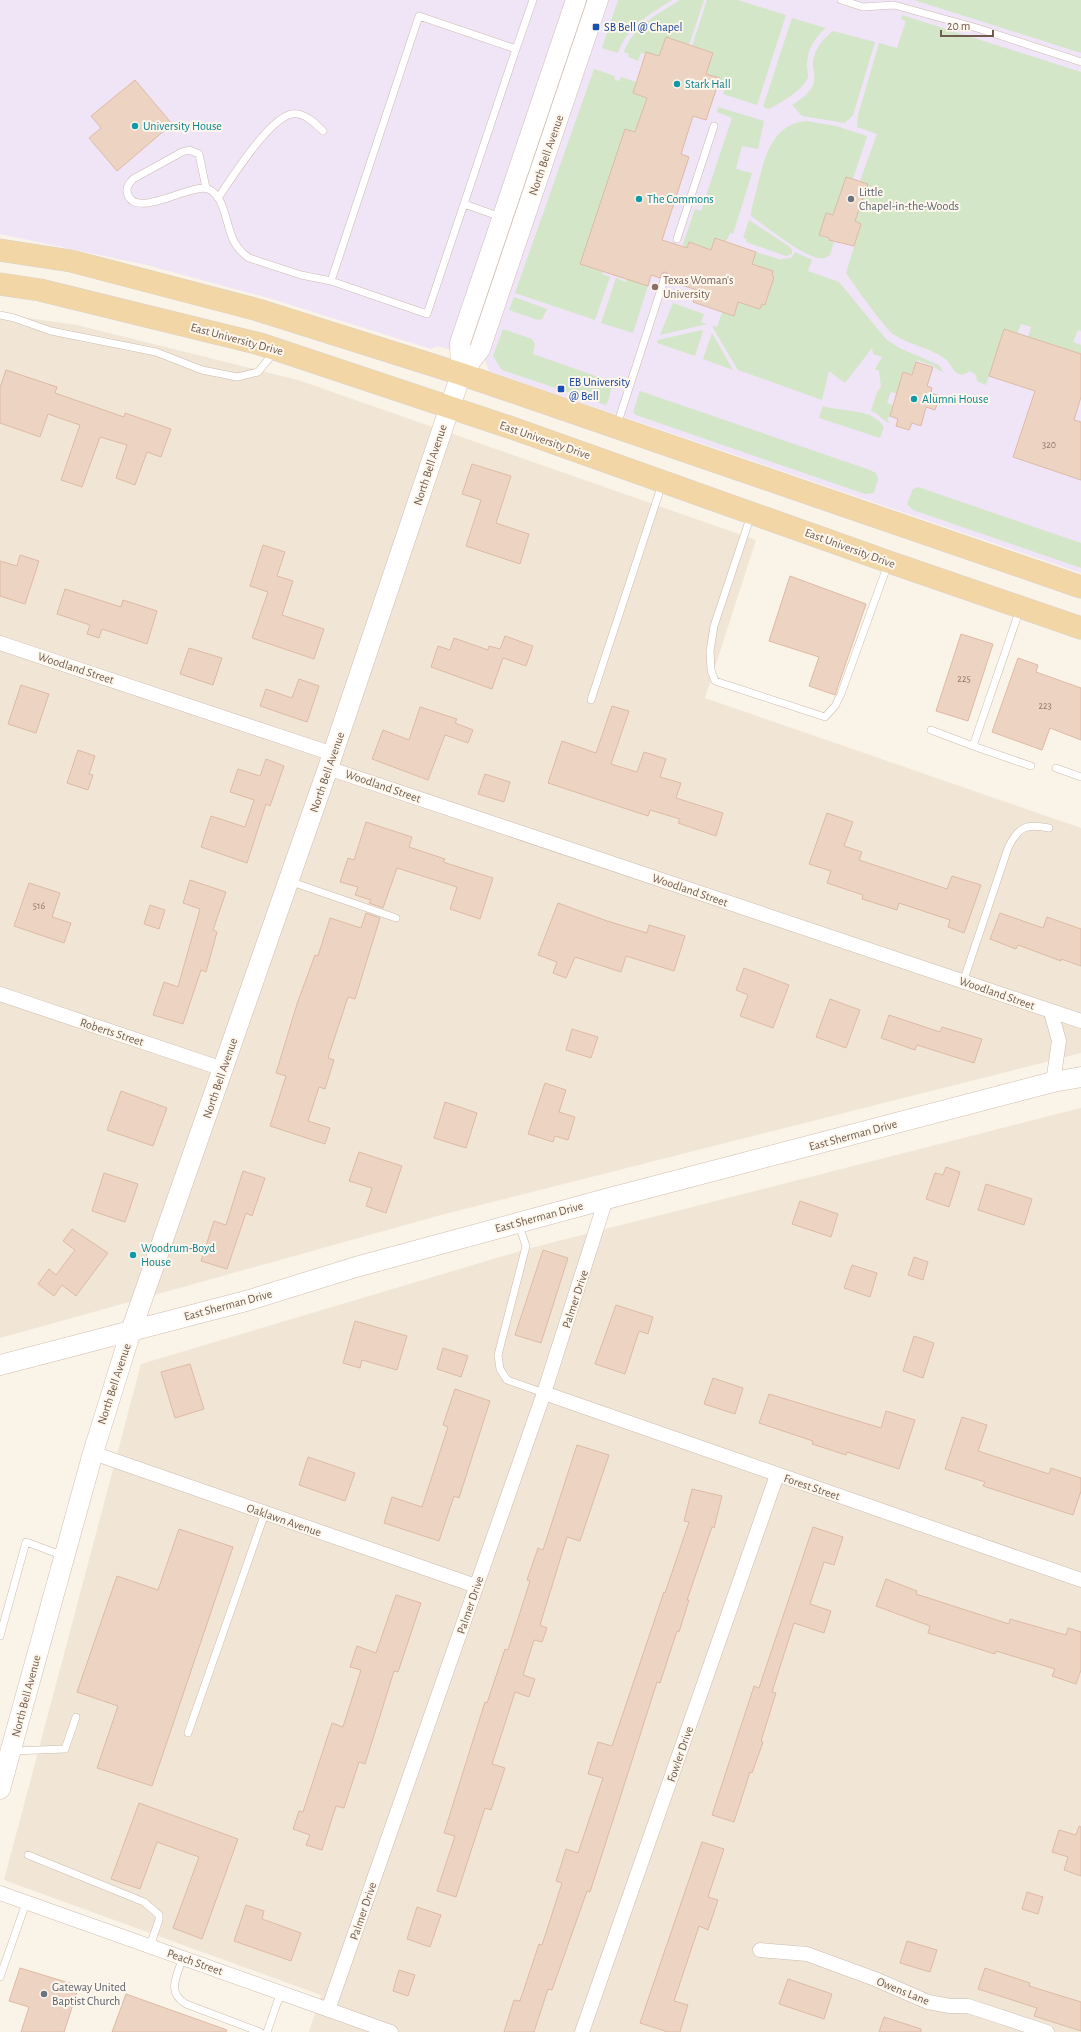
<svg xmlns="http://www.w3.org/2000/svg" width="1081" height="2032" font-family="'Alegreya Sans',sans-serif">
	<rect width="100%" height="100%" fill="#faf3e7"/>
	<path fill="#f1e5d6" d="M0,314L77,325L298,380L756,540L705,698L1081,828V1053L441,1215L0,1338Z
		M1081,1108V2032H309L321,1995L4,1880L141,1364L527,1249Z"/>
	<path fill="#f0e4f7" d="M0,0H1081V573L489,371L485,361L438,346L431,349L272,299L147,265L0,234Z"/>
	<path fill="#d3e6c7" d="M618,0H672C651,13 626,28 618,53L602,48Z
		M680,0H704L689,45L666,37L659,56L641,53L638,61L628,57L629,54L624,52C633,26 658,14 680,0Z
		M707,0H738L786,15L757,105L723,94L725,89L717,86L720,78L706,74L713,53L692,46Z
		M914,0H1081V53Z
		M902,15L1081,72V331L1078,330L1073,342L1081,345V354L1028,337L1031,327L1021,324L1017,334L1004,330L986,385L977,381L976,375L970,371C954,382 954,365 944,358C929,347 908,345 893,334C882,325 855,286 846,273L861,224L855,221L868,184L860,181L877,134L857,127L858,115L879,43L897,48L906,21L901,19Z
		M792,18L826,28C815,37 807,50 807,65C807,69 808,73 808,77C805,88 779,105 768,109L763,107Z
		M833,31L875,42L853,115L845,123L802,116L792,105C798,101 807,95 811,89C818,77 812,71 813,62C814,49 824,38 833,31Z
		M594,69L615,76L614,79L619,81L621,77L636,82L633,93L647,98L645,119L580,264L603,272L602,274L610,277L595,320L515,293Z
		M718,107L764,121L758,149L742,146L736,169L752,173L733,234L730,233L726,242L715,239L711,250L689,242L687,248L682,247L695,209L701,211L732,118L717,112Z
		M806,121L836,126L867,136L853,179L846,177L833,215L826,213L819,235L834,242L830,255C826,258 823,259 818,258C800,254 767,227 751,216C751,207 755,197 757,188C764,160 771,124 806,121Z
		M749,220L790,247L792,250V254L786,256L746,242L747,239L743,238Z
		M756,252L782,260V259L791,258L795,252L812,260L808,271L839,282L886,339L899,348L939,365L944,373L935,368V366L917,360L912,375L903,372L897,394L891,392L887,403L893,405L890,416L887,419L890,423C882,421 880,414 871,411L877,392L881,387L879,371L875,369L882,357L873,354L872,348L845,383L829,371L822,400L738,370L713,328V326L717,327L722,312L734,316L738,302L760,309L762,304L765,305L769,295L765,294L771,286L774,277L772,276L773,271L752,264Z
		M616,278L626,282L627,279L648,286L633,333L601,323Z
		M514,297L547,309L542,319L538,320L509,310Z
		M673,303L704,314L701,322L707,324L660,335Z
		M503,329L532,339L535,344L533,354L613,382C610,390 610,399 606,405L502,370L493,356Z
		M702,330L703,331L695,356L657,343L658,340Z
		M712,333L733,370L703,359Z
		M640,391L870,470L876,473L878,479L874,493L865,494L636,415L633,412Z
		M823,406C845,413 871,407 884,427L880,438L819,418Z
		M918,487L1081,543V568L913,510L907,504L913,489Z"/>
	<path fill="#edd3c2" stroke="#debaa4" d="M666,37L713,53L706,74L720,78L706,120L693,116L681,154L689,157L662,240L687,248L689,242L711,250L715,238L756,252L752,264L773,271L772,276L774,277L765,305L762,304L760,309L738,302L734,316L693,302L697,290L669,281L670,276L666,272L662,273L660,278L651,275L648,286L580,264L625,129L635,132L647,98L633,93L646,52L659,56Z
		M135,80L172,124L117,171L89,138L101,128L91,116Z
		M846,177L868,184L855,221L861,224L854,246L829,240V238L819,235L826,213L833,215Z
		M1004,329L1081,354V397L1074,420L1081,422V480L1013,457L1035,391L989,376Z
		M916,362L933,367L927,386L932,388L931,393L940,396L935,410L926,407L921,426L912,423L909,430L896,426L898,419L890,416L903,372L912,375Z
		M6,370L57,387L55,393L124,417L125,413L171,429L161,457L147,452L135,485L116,478L127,445L100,437L82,487L61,480L80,425L48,414L40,437L0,423V388Z
		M472,464L511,476L496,523L529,534L520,564L466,546L481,500L462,494Z
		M263,545L285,552L277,576L293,581L282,615L324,629L314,659L252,638L268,592L250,586Z
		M20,555L39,561L25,604L0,596V561L17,566Z
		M790,576L866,604L835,695L809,686L819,657L769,641Z
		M65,589L121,607L123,600L157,611L147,644L102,629L99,638L87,634L90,625L57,614Z
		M961,634L993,644L968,721L936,711Z
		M505,636L533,646L526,666L503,658L492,689L431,667L438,646L450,650L454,638L488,650L489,646L500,649Z
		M189,648L222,658L213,685L180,674Z
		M1018,658L1038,665L1036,672L1081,688V740L1050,728L1042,750L992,732Z
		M299,679L319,686L307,722L260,706L266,689L292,698Z
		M21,685L49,694L36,733L8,724Z
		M612,706L629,711L611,764L637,772L644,752L666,759L660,777L681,783L676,798L723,813L716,836L678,823L680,819L650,810L648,816L548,783L562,741L596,753Z
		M420,707L457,719L455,723L473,730L468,743L445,735L428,780L372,759L383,730L409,740Z
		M78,750L95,756L89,774L93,775L88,790L67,783Z
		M266,759L284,766L270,806L266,804L247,863L201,847L211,816L245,827L254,800L230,792L238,769L260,776Z
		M485,774L510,782L504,802L478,794Z
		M827,813L853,822L844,846L862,852L859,860L947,889L952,876L981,885L964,933L948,927L950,920L899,903L897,910L862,899L863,895L827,883L831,871L809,864Z
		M366,822L412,837L409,847L445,859L443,862L493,878L480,919L450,909L457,887L397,868L383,908L369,903L371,900L355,895L358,887L340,882L348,858L354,860Z
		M190,880L226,892L213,930L217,932L206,972L201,970L183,1024L153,1015L164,982L178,987L200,909L183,903Z
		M29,883L60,893L52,917L71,923L64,943L14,926Z
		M558,903L607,921L647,933L649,925L685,936L674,971L626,956L621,972L575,957L566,978L553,973L557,962L538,955Z
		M150,905L165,910L159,929L144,924Z
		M366,913L380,918L355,999L348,997L328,1058L334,1060L325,1089L319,1087L308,1121L330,1128L325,1144L270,1126L286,1076L276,1073L297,1004L315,955L318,956L330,918L361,928Z
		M1000,913L1043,928L1047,917L1081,929V966L1061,959V961L1018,945L1016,949L990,939Z
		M744,968L789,985L773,1028L740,1016L748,995L736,990Z
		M830,999L860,1010L846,1048L816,1037Z
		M889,1015L940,1032L942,1027L982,1039L974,1063L917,1045L915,1050L881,1038Z
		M572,1029L598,1037L591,1058L566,1050Z
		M545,1083L566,1090L559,1112L575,1117L568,1140L555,1136L553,1142L528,1134Z
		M121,1091L167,1108L153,1146L107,1130Z
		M445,1102L477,1113L466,1148L434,1138Z
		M359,1152L402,1166L386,1213L366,1206L372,1188L349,1181Z
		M946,1167L960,1172L949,1207L926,1199L935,1173L943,1175Z
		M243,1171L265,1178L252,1216L246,1213L227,1269L201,1261L214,1221L226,1225Z
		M104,1173L138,1184L125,1222L92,1211Z
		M986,1184L1032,1199L1024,1225L978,1210Z
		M800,1201L838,1214L831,1237L792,1224Z
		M72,1229L108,1253L76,1296L62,1285L54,1296L38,1284L49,1269L56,1275L75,1250L63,1241Z
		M543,1250L568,1258L541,1343L515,1335Z
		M914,1257L928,1262L923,1280L908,1275Z
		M852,1265L877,1273L870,1297L844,1288Z
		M616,1305L653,1317L648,1334L639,1331L625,1374L595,1364Z
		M355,1321L407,1336L397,1370L362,1360L360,1368L343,1363Z
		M914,1336L934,1343L923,1378L903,1371Z
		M443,1348L468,1356L461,1377L437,1369Z
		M190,1364L204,1409L175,1418L161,1372Z
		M713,1378L743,1388L735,1414L704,1404Z
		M455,1389L490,1401L459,1498L454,1496L439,1541L384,1523L392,1497L422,1507L448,1427L443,1425Z
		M769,1394L881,1428L886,1411L915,1420L899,1469L847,1452L846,1455L812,1444L813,1441L759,1423Z
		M962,1417L987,1425L978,1451L1049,1474L1051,1468L1081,1478V1491L1073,1515L983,1486L985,1482L945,1469Z
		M577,1445L609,1455L580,1541L567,1537L540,1625L547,1628L542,1642L534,1640L523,1675L535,1679L529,1697L515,1692L492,1764L505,1768L491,1810L485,1808L456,1897L437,1891L455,1836L444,1833L485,1702L487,1703L505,1649L508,1650L530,1581L527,1580L538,1548L543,1550Z
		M308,1457L355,1473L345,1501L299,1485Z
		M692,1489L722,1496L714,1528L712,1527L687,1600H689L679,1632L677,1631L660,1683L657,1682L590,1892L587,1891L552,1990L548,1989L534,2032H504L514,2000L520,2001L539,1944L542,1945L562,1883L556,1881L566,1849L578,1853L603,1778L588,1774L598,1742L612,1746L664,1592L665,1593L689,1522L684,1521Z
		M813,1527L843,1537L834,1565L824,1562L810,1604L831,1611L824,1633L794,1623L772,1692L776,1693L761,1741L763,1742L752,1773L750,1772L734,1822L712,1815L754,1686L759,1688Z
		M179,1529L233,1547L152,1786L97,1768L118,1706L77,1692L117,1576L158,1590Z
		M886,1579L917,1591L916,1594L1009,1624L1010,1619L1066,1635L1068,1628L1081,1632V1670L1076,1684L1052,1676L1055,1669L996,1651L995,1654L928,1633L930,1626L876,1606Z
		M396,1595L421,1603L398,1672L394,1671L365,1764L359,1762L344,1808L336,1806L322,1850L306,1845L310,1835L293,1829L299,1811L303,1812L332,1723L343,1727L361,1670L350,1667L357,1646L376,1653Z
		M139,1803L238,1839L202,1939L173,1928L199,1857L157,1842L140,1889L111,1879Z
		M1079,1826L1081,1827V1876L1064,1870L1068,1857L1052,1852L1059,1830L1076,1835Z
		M702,1842L724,1849L708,1897L718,1900L708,1930L699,1926L674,2001L688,2005L680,2032H668L640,2023Z
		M1027,1892L1043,1897L1038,1914L1022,1909Z
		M246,1905L264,1911L262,1919L301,1933L291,1961L234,1941Z
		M417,1907L441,1915L430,1947L407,1939Z
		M907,1941L937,1950L930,1972L900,1963Z
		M20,1968L79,1986L64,2032H21L29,2007L9,2001Z
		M985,1968L1030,1983L1029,1986L1081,2002V2031L1034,2016L1037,2008L978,1989Z
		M399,1970L415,1975L408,1996L393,1991Z
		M788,1979L832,1994L824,2019L779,2004Z
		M126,1994L227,2030L226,2032H112Z
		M884,2017L921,2029V2032H879Z"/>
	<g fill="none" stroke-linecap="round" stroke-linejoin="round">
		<defs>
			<path id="lane" d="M841,0L863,7L894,5L977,28L1081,62
				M419,16L516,49L427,314L331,281Z
				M516,49L533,0
				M206,188L199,154L189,150L182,152L133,179C130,183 126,186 127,192C133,222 192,182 208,189C224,195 226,223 232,237C235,245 242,253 249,258L301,275L331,281
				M218,198C232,178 269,118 292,114C304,112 315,123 323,131
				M464,204L501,217
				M677,239L714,126
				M0,315L14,318L51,331L156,352L202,370L237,377L258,372L275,351
				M617,425L665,277
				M751,515L714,626L710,651L711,670L715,681L825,717L835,706L841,694L888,564
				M591,700L662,484
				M931,730L973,746L1020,609
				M973,746L1031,766
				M1056,768L1081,777
				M289,881L396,918
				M963,982L1008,848C1018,827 1026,823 1049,828
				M519,1225L526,1246L498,1355L500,1369L507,1380L544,1393
				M0,1636L26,1542L64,1556
				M188,1733L265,1513
				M13,1751L65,1749L76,1717
				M28,1855L144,1902L159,1915V1920L150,1946
				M183,1957C177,1976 166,1992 186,2004L260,2032
				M0,1977L26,1903
				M267,2032L281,1992"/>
			<path id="street" d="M0,643L333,754
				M328,768L1081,1021
				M0,994L223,1069
				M1051,1012L1059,1041L1053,1082
				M544,1393L1081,1580
				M93,1453L476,1586
				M0,1893L391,2032
				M760,1950L807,1954L875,1979L928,2002L950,2006H968L1047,2032
				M328,2010L544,1393L606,1199
				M582,2032L777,1475"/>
			<path id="secondary" d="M461,374L460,343L576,0
				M0,1365L246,1301L356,1267L606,1199L1053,1082L1081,1077
				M0,1789L93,1453L131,1331L328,768L461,374L480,349L598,0"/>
			<path id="primary" d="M0,250L71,261L258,310L461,374L1081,587
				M0,284L40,290L260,344L509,427L889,562L1081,628"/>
		</defs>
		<use href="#lane" stroke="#cbbbae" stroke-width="8"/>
		<use href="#street" stroke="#cbbbae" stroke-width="15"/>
		<use href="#secondary" stroke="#cfbdaf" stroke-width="21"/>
		<use href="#primary" stroke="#d7d1cd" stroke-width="23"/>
		<use href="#lane" stroke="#fff" stroke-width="7"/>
		<use href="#street" stroke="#fff" stroke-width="14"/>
		<use href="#secondary" stroke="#fff" stroke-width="20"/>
		<use href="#primary" stroke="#f2d6a6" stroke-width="22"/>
	</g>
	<g fill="#1a4fb4" stroke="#fdf7ed" stroke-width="1.5">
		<rect x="592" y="23" width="8" height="8" rx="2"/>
		<rect x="557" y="385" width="8" height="8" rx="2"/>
	</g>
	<g fill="#0f9aa8" stroke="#fdf7ed" stroke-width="1.5">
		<circle cx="677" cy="84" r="4"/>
		<circle cx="135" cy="126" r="4"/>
		<circle cx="639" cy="199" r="4"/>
		<circle cx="914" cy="399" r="4"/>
		<circle cx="133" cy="1255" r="4"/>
	</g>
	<g fill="#6b7280" stroke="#fdf7ed" stroke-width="1.5">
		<circle cx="851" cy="199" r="4"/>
		<circle cx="44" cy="1994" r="4"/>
	</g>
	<circle fill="#8d6e63" stroke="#fdf7ed" stroke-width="1.5" cx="655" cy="287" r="4"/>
	<g text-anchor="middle" stroke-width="4" stroke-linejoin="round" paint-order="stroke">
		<g font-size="10" fill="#90796b">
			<text x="1049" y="448">320</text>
			<text x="964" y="682">225</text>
			<text x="1045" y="709">223</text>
			<text x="39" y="909">516</text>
		</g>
		<g font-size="12" fill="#164399" stroke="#fdf7ed" text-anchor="start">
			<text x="604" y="31">SB Bell @ Chapel</text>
			<text x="569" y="386">EB University<tspan x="569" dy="14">@ Bell</tspan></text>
		</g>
		<g font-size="12" fill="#0d838f" stroke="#fdf7ed" text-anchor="start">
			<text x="685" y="88">Stark Hall</text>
			<text x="143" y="130">University House</text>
			<text x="647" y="203">The Commons</text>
			<text x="922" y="403">Alumni House</text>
			<text x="141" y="1252">Woodrum-Boyd<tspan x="141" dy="14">House</tspan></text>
		</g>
		<g font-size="12" fill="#715b4e" stroke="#fdf7ed">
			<text transform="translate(546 155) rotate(-71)" y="4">North Bell Avenue</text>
			<text transform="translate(237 339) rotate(15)" y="4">East University Drive</text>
			<text transform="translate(545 440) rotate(19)" y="4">East University Drive</text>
			<text transform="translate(430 465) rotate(-72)" y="4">North Bell Avenue</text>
			<text transform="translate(850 548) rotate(20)" y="4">East University Drive</text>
			<text transform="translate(76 668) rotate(18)" y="4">Woodland Street</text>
			<text transform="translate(327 772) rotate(-71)" y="4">North Bell Avenue</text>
			<text transform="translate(383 786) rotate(19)" y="4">Woodland Street</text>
			<text transform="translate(690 890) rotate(19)" y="4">Woodland Street</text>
			<text transform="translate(997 993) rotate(19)" y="4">Woodland Street</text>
			<text transform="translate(112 1032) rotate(18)" y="4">Roberts Street</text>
			<text transform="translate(220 1078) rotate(-71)" y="4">North Bell Avenue</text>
			<text transform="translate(853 1135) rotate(-15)" y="4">East Sherman Drive</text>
			<text transform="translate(539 1217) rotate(-15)" y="4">East Sherman Drive</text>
			<text transform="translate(575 1299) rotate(-72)" y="4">Palmer Drive</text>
			<text transform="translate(228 1305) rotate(-15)" y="4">East Sherman Drive</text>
			<text transform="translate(114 1384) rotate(-72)" y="4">North Bell Avenue</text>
			<text transform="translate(812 1487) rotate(19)" y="4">Forest Street</text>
			<text transform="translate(284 1520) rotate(19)" y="4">Oaklawn Avenue</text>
			<text transform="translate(470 1605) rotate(-71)" y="4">Palmer Drive</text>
			<text transform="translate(26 1696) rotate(-75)" y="4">North Bell Avenue</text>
			<text transform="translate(680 1754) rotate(-71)" y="4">Fowler Drive</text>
			<text transform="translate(363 1911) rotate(-71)" y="4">Palmer Drive</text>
			<text transform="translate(195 1962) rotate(19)" y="4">Peach Street</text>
			<text transform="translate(903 1991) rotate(22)" y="4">Owens Lane</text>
		</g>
		<g font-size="12" fill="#5b616d" stroke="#fdf7ed" text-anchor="start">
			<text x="859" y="196">Little<tspan x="859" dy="14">Chapel-in-the-Woods</tspan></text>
			<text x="52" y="1991">Gateway United<tspan x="52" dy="14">Baptist Church</tspan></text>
		</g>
		<g font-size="12" fill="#785e54" stroke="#fdf7ed" text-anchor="start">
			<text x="663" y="284">Texas Woman's<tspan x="663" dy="14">University</tspan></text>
		</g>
	</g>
	<path d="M941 30v6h52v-6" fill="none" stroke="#715b4e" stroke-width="2"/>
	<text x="947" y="30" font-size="12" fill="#715b4e" stroke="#fdf7ed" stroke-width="3" paint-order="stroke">20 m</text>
</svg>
